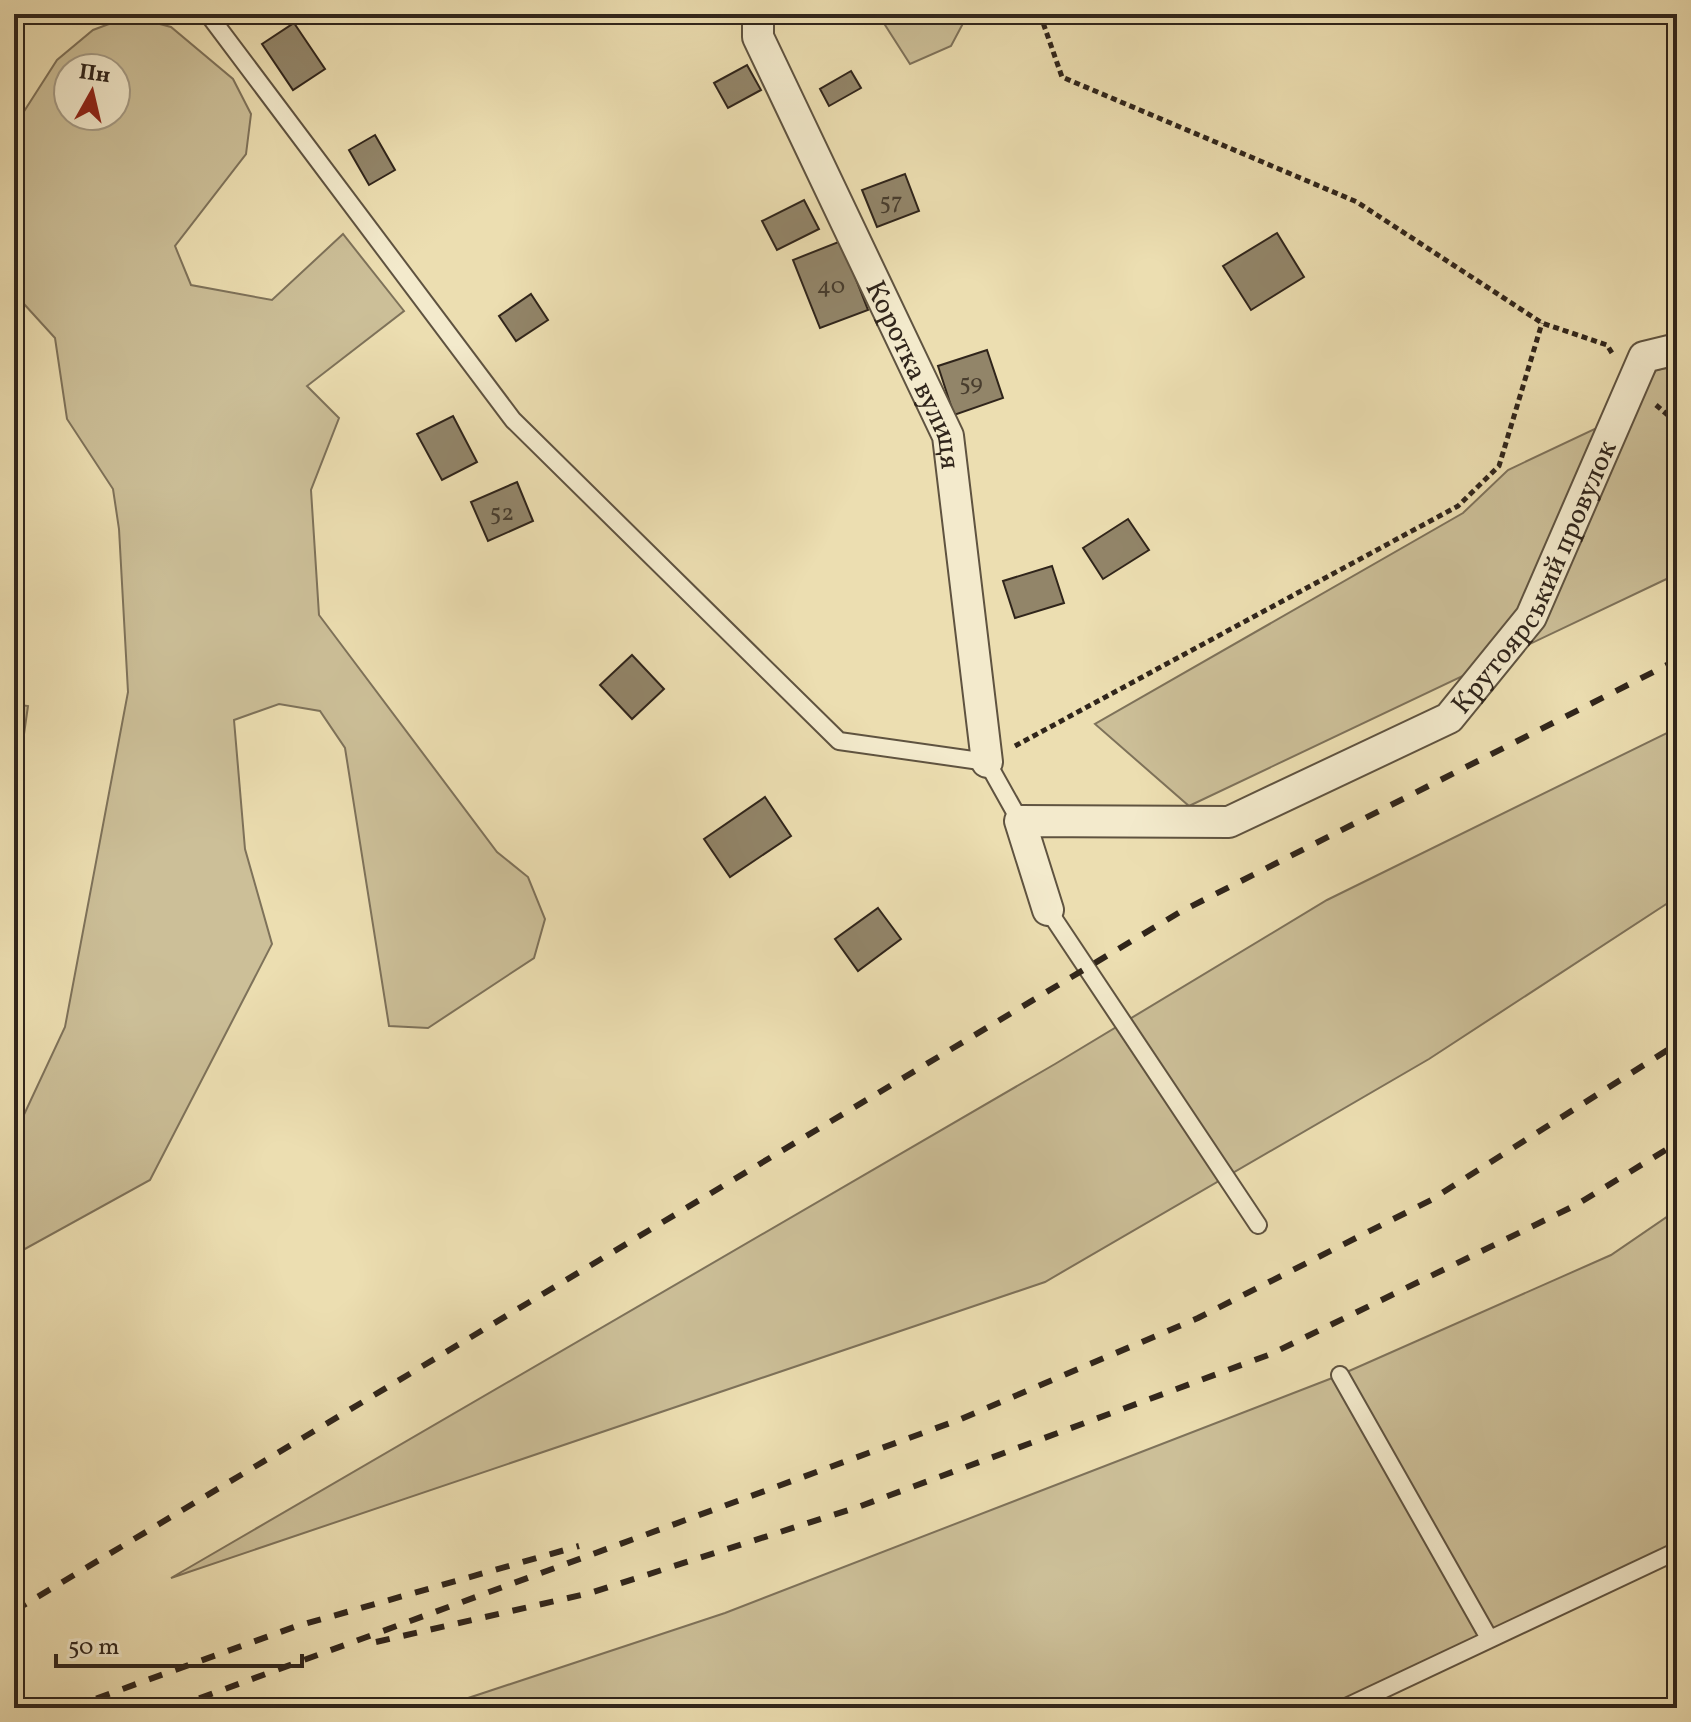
<svg xmlns="http://www.w3.org/2000/svg" width="1691" height="1722" font-family="Vollkorn,serif">
	<rect width="100%" height="100%" fill="#ecdeb1"/>
	<filter id="stains"><feTurbulence type="fractalNoise" baseFrequency=".0025" numOctaves="4"/><feColorMatrix values="0 0 0 0 .2 0 0 0 0 .09 0 0 0 0 .02 0 0 0 .5 -.17"/></filter>
	<radialGradient id="worn" r=".72"><stop offset=".6" stop-color="#630" stop-opacity="0"/><stop offset="1" stop-color="#630" stop-opacity=".3"/></radialGradient>
	<path fill="#ccbf98" stroke="#7e725a" stroke-width="2" fill-rule="evenodd" d="M878,14H968L951,46L910,64Z
		M130,16L171,27L233,79L251,114L246,154L175,246L191,285L272,300L343,234L404,311L307,386L339,418L311,490L319,615L497,852L528,877L545,919L534,958L428,1028L389,1026L345,748L320,711L279,704L234,720L245,849L272,944L150,1180L14,1255V1136L65,1027L128,692L119,529L113,489L67,419L55,338L14,293V127L57,60L93,30ZM116,68V116H68V68Z
		M1677,366V574L1189,806L1095,724L1463,513L1508,470L1633,411L1656,370Z
		M14,704L28,706L14,804Z
		M1677,728V897L1429,1059L1045,1282L171,1578L1055,1064L1327,900Z
		M1677,1210V1551L1344,1708H438L725,1613L1340,1375L1611,1255Z"/>
	<path fill="#928569" stroke="#30251b" stroke-width="2" d="M294,23L325,69L293,90L262,44Z
		M747,65L761,90L728,108L714,83Z
		M851,71L861,88L829,106L820,89Z
		M375,135L395,170L369,185L349,150Z
		M905,174L919,211L877,227L862,190Z
		M804,200L819,229L777,250L762,221Z
		M1277,233L1304,277L1251,310L1223,266Z
		M841,241L868,310L820,328L793,260Z
		M531,294L548,320L516,341L499,316Z
		M987,350L1003,398L954,415L938,366Z
		M453,416L477,462L442,480L417,434Z
		M517,482L533,521L488,541L471,502Z
		M1128,519L1149,550L1103,579L1083,548Z
		M1052,566L1064,603L1015,618L1003,581Z
		M632,655L664,689L632,719L600,685Z
		M765,797L791,836L730,877L704,839Z
		M878,908L901,939L858,971L835,939Z"/>
	<g fill="none" stroke-linecap="round" stroke-linejoin="round">
		<defs>
			<path id="lane" d="M208,14L513,420L839,741L987,762L1020,821
				M1048,910L1258,1225
				M1340,1375L1489,1638
				M1344,1708L1677,1551"/>
			<g id="street">
				<path id="s1" d="M758,14V37L948,436L987,762"/>
				<path id="s2" d="M1048,910L1020,821L1229,822L1449,718L1531,617L1644,357L1677,349"/>
			</g>
		</defs>
		<use href="#lane" stroke="#5f5340" stroke-width="20"/>
		<use href="#street" stroke="#5f5340" stroke-width="34"/>
		<path stroke="#30251b" stroke-width="5" stroke-dasharray="6 4" stroke-linecap="butt" d="M1040,14L1062,77L1357,202L1542,323L1607,345L1612,353
			M1656,405L1677,423
			M1015,746L1458,506L1499,466L1542,323"/>
		<use href="#lane" stroke="#f3eacc" stroke-width="16"/>
		<use href="#street" stroke="#f3eacc" stroke-width="30"/>
		<path stroke="#30251b" stroke-width="6" stroke-dasharray="14 14" stroke-linecap="butt" d="M14,1611L1180,912L1677,660
			M376,1642L590,1593L858,1507L1271,1354L1576,1205L1677,1143
			M70,1708L294,1627L579,1546
			M173,1708L961,1419L1198,1318L1431,1200L1677,1044"/>
	</g>
	<g text-anchor="middle" stroke-width="6" stroke-linejoin="round" paint-order="stroke">
		<g font-size="24" fill="#483d2e">
			<text x="891" y="209">57</text>
			<text x="831" y="293">40</text>
			<text x="971" y="390">59</text>
			<text x="502" y="520">52</text>
		</g>
		<g font-size="28" fill="#30251b" stroke="#f3eacc">
			<text dy="10" stroke="none"><textPath href="#s1" startOffset="396">Коротка вулиця</textPath></text>
			<text dy="10" stroke="none"><textPath href="#s2" startOffset="712">Крутоярський провулок</textPath></text>
		</g>
	</g>
	<rect width="1691" height="1722" fill="none" stroke="#ecdeb1" stroke-width="48"/>
	<rect x="16" y="16" width="1659" height="1690" fill="none" stroke="#30251b" stroke-width="4"/>
	<rect x="24" y="24" width="1643" height="1674" fill="none" stroke="#30251b" stroke-width="2"/>
	<g transform="translate(92 92) rotate(8)"><circle r="38" fill="#f3eacc" stroke="#a59b85" stroke-width="2"/>
	<path d="M0-6L14 30L0 20L-14 30Z" fill="#8f2418"/>
	<text y="-12" font-size="22" font-weight="bold" text-anchor="middle" fill="#30251b">Пн</text>
	</g>
	<path d="M56 1654v12h246v-12" fill="none" stroke="#30251b" stroke-width="4"/>
	<text x="68" y="1654" font-size="24" fill="#30251b" stroke="#f3eacc" stroke-width="6" paint-order="stroke">50 m</text>
	<rect width="100%" height="100%" filter="url(#stains)"/>
	<rect width="100%" height="100%" fill="url(#worn)"/>
</svg>
